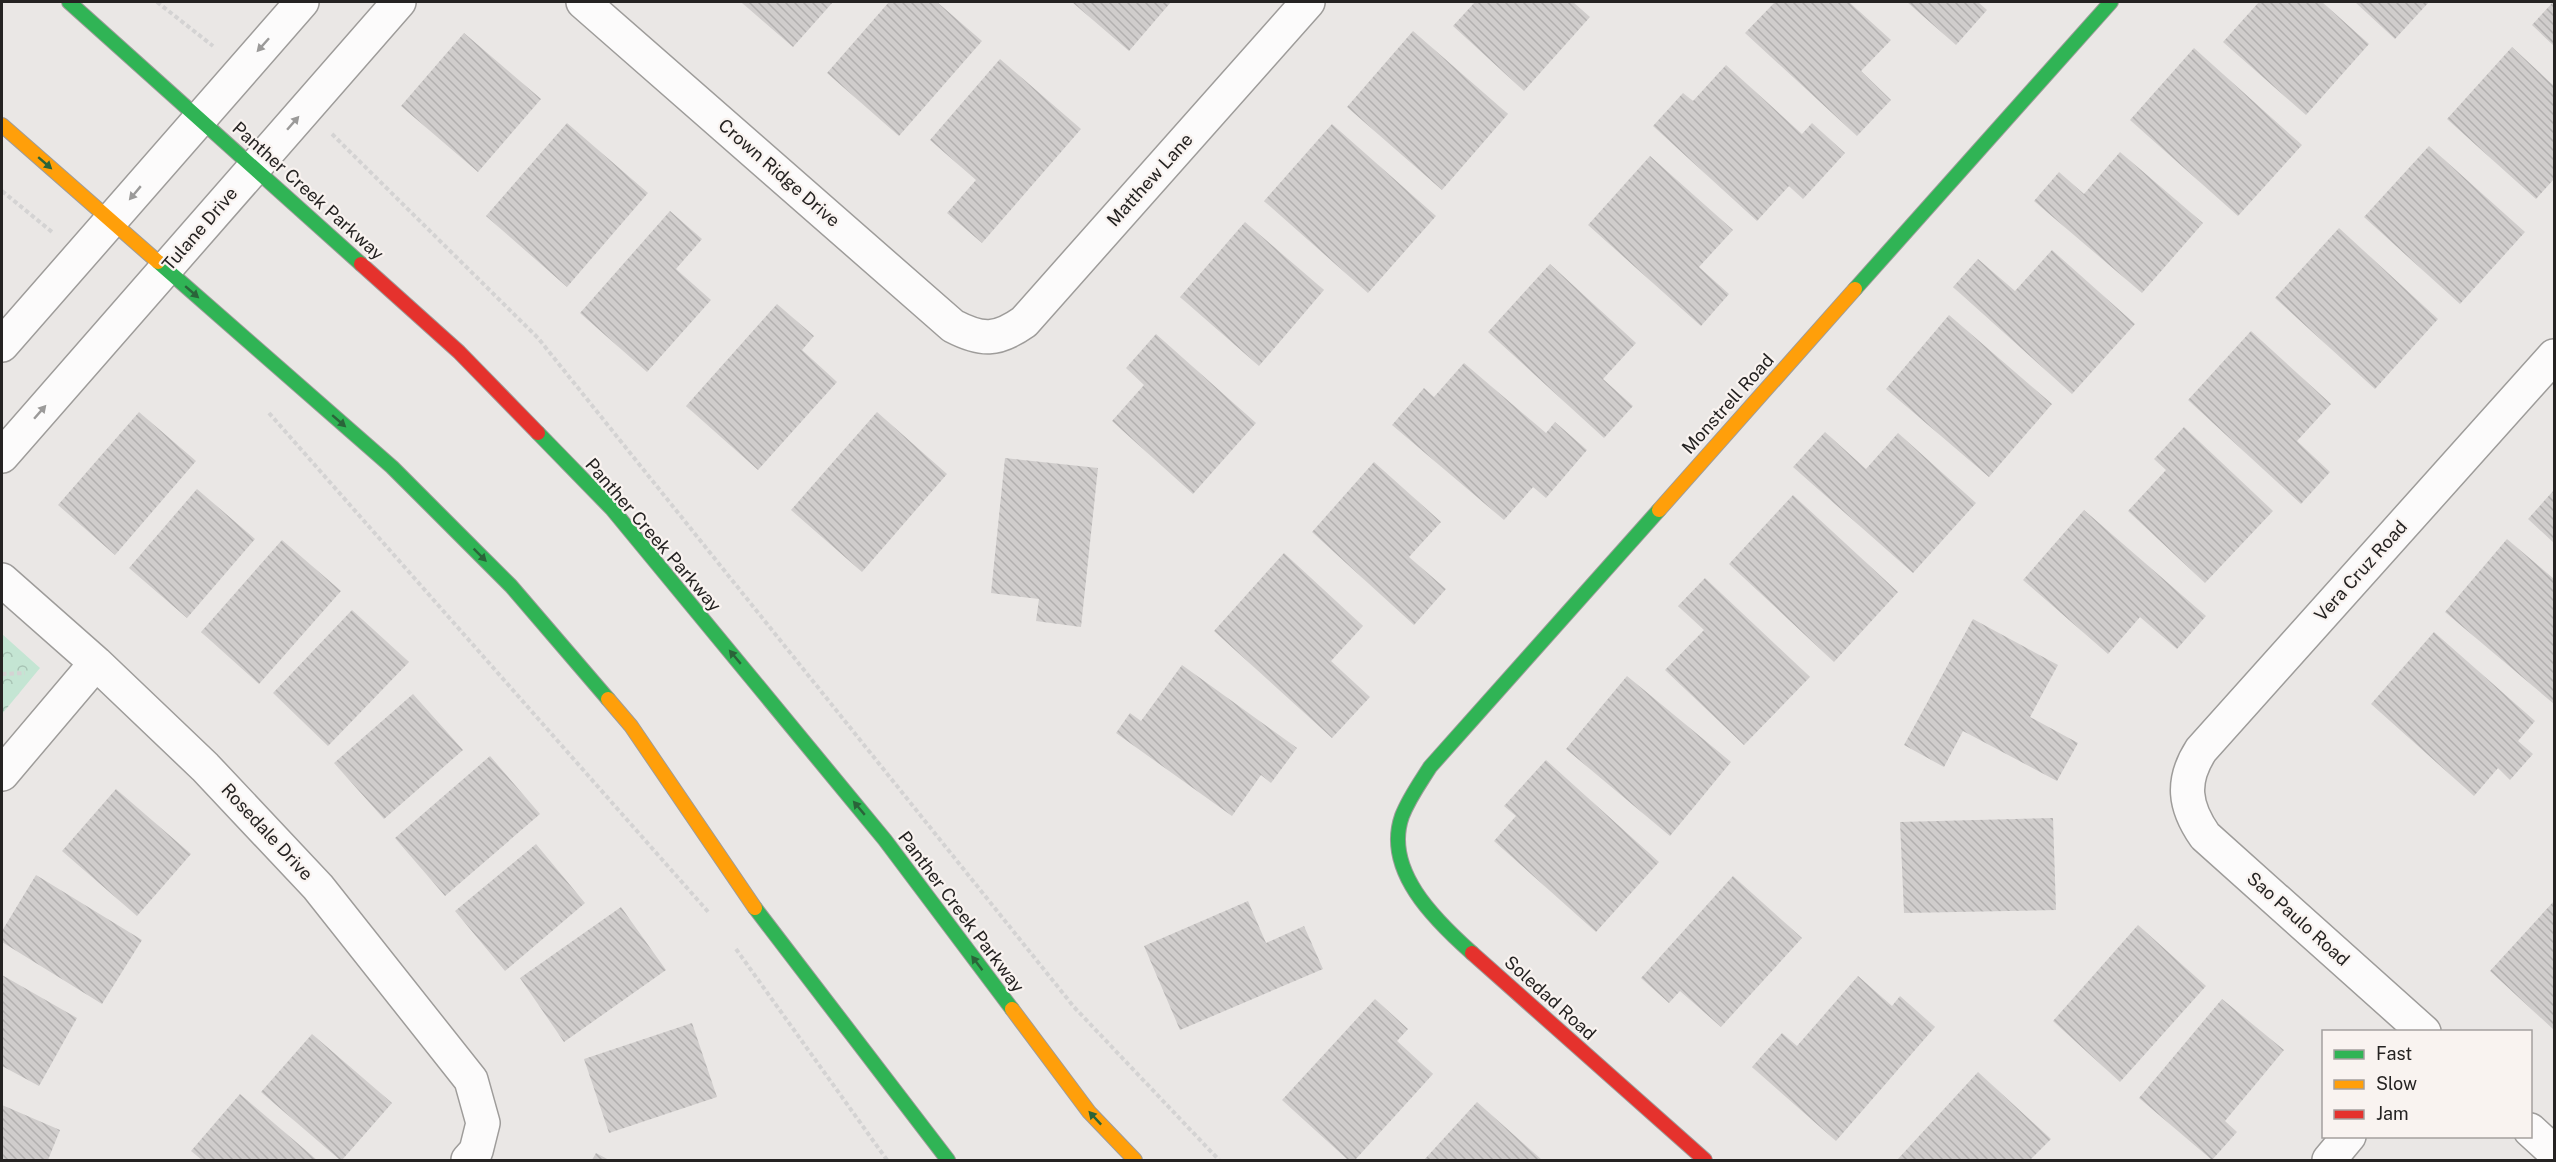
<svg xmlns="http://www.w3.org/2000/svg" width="2556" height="1162" font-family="'Public Sans',sans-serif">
	<defs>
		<pattern id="park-crowns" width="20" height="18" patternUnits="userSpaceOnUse" patternTransform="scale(1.5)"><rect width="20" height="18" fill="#c4e5d3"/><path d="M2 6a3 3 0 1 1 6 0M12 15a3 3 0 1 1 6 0" fill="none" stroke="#a8c4b5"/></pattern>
		<pattern id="building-back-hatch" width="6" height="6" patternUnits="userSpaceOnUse" patternTransform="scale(1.5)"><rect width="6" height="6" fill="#d0cdcc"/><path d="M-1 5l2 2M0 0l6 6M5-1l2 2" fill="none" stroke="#b2b0af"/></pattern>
	</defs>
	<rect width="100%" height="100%" fill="#eae7e5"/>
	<path fill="url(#park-crowns)" d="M2,634L40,668L2,714Z"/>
	<path fill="url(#building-back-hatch)" d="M741,2H833L793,47Z
		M889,2H937L982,41L899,136L827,73Z
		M1072,2H1171L1129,51Z
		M1475,2H1573L1590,17L1524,91L1453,26Z
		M1775,2H1849L1891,40L1861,71L1891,100L1857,136L1745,33Z
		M1907,2H1978L1987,10L1956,45Z
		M2259,2H2322L2369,44L2306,115L2223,42Z
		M2355,2H2429L2395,39Z
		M2553,2H2554V46L2532,25Z
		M1413,31L1508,114L1442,190L1347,107Z
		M464,33L541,99L478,172L401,106Z
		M2512,47L2554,86V179L2536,199L2447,119Z
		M2194,48L2302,145L2238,216L2130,120Z
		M1000,59L1081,129L982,243L947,213L976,180L930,140Z
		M1726,65L1802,134L1812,123L1845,153L1803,199L1789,186L1757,221L1653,126L1683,93L1693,101Z
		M567,123L648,193L567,287L486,216Z
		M1332,124L1436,216L1368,293L1264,201Z
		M2429,146L2525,232L2460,304L2364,217Z
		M2120,152L2203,223L2142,293L2034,201L2059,172L2084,194Z
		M1650,156L1733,230L1699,267L1729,294L1701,326L1588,225Z
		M670,211L702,239L676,269L711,300L647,372L580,313Z
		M1245,222L1324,290L1259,366L1180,297Z
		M2339,228L2438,319L2375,389L2275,298Z
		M2052,250L2135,324L2072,394L1953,287L1978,259L2015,291Z
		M1550,264L1636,343L1603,379L1633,406L1604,438L1488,332Z
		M777,304L814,336L802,350L837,382L758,470L686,406Z
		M1949,315L2052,404L1989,477L1886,389Z
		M2251,331L2331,404L2297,441L2330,472L2301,504L2188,400Z
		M1156,334L1256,423L1193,494L1112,421L1144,385L1126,368Z
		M1464,363L1546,433L1555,422L1587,450L1546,498L1533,487L1504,520L1392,425L1424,388L1434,397Z
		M139,412L196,461L115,555L58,505Z
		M877,412L947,474L862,572L791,510Z
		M2184,427L2273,511L2205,583L2128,511L2166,470L2154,459Z
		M1825,432L1866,469L1898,433L1976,503L1913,573L1793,467Z
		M1005,458L1098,468L1081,627L1036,621L1039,599L991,593Z
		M1374,462L1441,522L1409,557L1446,589L1414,625L1312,532Z
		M197,489L255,539L187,618L129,568Z
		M2554,490V543L2528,519Z
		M1793,495L1898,592L1834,662L1729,564Z
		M2084,510L2206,616L2177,649L2140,617L2108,654L2023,580Z
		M2507,539L2554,579V704L2445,612Z
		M282,540L341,591L259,684L201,632Z
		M1284,553L1363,626L1331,661L1370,697L1332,738L1214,631Z
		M1705,578L1810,677L1744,745L1665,670L1704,630L1678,606Z
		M352,610L409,662L328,746L273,693Z
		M1973,619L2058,665L2030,717L2078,743L2057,781L1963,731L1944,767L1904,745Z
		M2434,632L2535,721L2518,741L2533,754L2510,780L2498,768L2474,796L2371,704Z
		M1182,665L1297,748L1271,783L1261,775L1232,816L1116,733L1130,713L1141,721Z
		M1627,676L1731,762L1670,836L1566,749Z
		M413,694L463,750L384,819L334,763Z
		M490,756L540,814L445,896L395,838Z
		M1546,760L1659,862L1596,932L1494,841L1516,816L1504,806Z
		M116,789L191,854L137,916L62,851Z
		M2053,818L2056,910L1904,913L1900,822Z
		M536,844L585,903L505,971L455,911Z
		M36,875L142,940L102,1004L2,942V931Z
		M1733,876L1802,938L1721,1027L1680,991L1669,1003L1641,978Z
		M1248,901L1266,943L1304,926L1323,969L1180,1030L1144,946Z
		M2554,901V1030L2490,971Z
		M621,907L666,970L564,1042L520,978Z
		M2138,925L2206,986L2120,1082L2053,1021Z
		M2,975L77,1018L39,1086L2,1066Z
		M1858,976L1892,1006L1900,996L1935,1027L1836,1141L1752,1067L1782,1033L1797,1046Z
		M1375,999L1408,1029L1397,1041L1433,1074L1355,1160H1348L1282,1100Z
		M2222,999L2284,1050L2225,1121L2237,1132L2212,1160L2139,1098Z
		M692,1023L717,1097L609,1133L584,1059Z
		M312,1034L392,1103L342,1160H340L261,1092Z
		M1978,1072L2051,1139L2030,1160H1897Z
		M240,1094L317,1160H202L191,1151Z
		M1477,1102L1542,1160H1424Z
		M2,1105L60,1130L48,1160H2Z
		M596,1153L609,1160H592Z"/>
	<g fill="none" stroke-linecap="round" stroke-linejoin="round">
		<defs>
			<path id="street" d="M583,2L953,326C982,341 997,341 1024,322L1308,2
				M2,345L302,2
				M2,456L399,2
				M2,580L96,663L205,767L318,887L471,1080L483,1123L476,1151L468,1160
				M2,774L96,663
				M2424,1032L2205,836C2184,806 2181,781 2201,750L2554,356
				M2530,1130L2554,1152
				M2329,1160L2349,1136"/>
			<path id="fast" d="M69,2L361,264
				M158,262L392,467L511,586L608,699
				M1855,289L2111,2
				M538,433L612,509L885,840L1012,1009
				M755,908L948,1160
				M1472,953C1435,920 1383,870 1402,816C1409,798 1420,783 1430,767L1659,510"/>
			<path id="slow" d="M2,125L158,262
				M1659,510L1855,289
				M608,699L631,726L755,908
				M1012,1009L1089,1112L1135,1160"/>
			<path id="jam" d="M361,264L459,352L538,433
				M1472,953L1705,1160"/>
		</defs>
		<use href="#street" stroke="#9e9c9a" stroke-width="36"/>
		<use href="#fast" stroke="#9e9c9a" stroke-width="16"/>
		<use href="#slow" stroke="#9e9c9a" stroke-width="16"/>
		<use href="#jam" stroke="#9e9c9a" stroke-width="16"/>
		<path stroke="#d4d3d3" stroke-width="4" stroke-dasharray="4.5 3" stroke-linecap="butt" d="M157,2L213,46
			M332,134L538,338L1074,1007L1219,1160
			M2,191L52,232
			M269,413L710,914
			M2,674L25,673
			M736,949L887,1160"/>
		<use href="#street" stroke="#fcfbfb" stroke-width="33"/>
		<use href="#fast" stroke="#30b455" stroke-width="14"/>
		<use href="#slow" stroke="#ff9f0a" stroke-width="14"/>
		<use href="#jam" stroke="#e5322d" stroke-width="14"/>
	</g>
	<defs><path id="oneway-solid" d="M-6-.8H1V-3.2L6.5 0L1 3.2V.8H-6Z" transform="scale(1.5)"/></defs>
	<g fill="#9b9a99">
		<use href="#oneway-solid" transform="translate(263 45) rotate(132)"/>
		<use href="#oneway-solid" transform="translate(293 123) rotate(-49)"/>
		<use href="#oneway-solid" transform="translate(135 193) rotate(130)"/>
		<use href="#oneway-solid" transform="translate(40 412) rotate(-49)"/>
	</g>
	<g fill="#2a6439">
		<use href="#oneway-solid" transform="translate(45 163) rotate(41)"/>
		<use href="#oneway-solid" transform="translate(192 292) rotate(41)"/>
		<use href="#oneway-solid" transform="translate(339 421) rotate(41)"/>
		<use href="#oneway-solid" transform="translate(480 555) rotate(45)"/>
		<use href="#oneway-solid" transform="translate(735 657) rotate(-130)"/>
		<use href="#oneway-solid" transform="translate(859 808) rotate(-130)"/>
		<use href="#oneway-solid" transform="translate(977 963) rotate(-127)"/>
		<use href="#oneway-solid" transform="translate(1095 1118) rotate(-133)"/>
	</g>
	<g text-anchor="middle" stroke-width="4.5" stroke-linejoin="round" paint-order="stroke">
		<g font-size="18" fill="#252322" stroke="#f9f3f0">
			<text transform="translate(779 173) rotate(41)" y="6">Crown Ridge Drive</text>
			<text transform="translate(1150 180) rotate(-48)" y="6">Matthew Lane</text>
			<text transform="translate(308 191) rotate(42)" y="6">Panther Creek Parkway</text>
			<text transform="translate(200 229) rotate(-49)" y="6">Tulane Drive</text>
			<text transform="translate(1728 404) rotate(-48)" y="6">Monstrell Road</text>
			<text transform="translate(653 535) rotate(49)" y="6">Panther Creek Parkway</text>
			<text transform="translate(2361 571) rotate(-48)" y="6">Vera Cruz Road</text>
			<text transform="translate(267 832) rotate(47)" y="6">Rosedale Drive</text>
			<text transform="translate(961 912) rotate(53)" y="6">Panther Creek Parkway</text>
			<text transform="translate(2298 919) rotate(42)" y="6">Sao Paulo Road</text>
			<text transform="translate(1550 998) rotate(42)" y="6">Soledad Road</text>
		</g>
	</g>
	<rect width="2556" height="1162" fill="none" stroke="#252322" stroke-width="6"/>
	<rect x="2322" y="1030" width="210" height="108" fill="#f9f3f0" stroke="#a4a09e" stroke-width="1.5"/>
	<rect x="2334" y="1050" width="30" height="9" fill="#30b455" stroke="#a4a09e" stroke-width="1.5"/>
	<text x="2376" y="1060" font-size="18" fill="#252322">Fast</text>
	<rect x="2334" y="1080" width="30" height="9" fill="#ff9f0a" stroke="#a4a09e" stroke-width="1.5"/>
	<text x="2376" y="1090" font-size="18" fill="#252322">Slow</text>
	<rect x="2334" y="1110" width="30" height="9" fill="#e5322d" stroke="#a4a09e" stroke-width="1.5"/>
	<text x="2376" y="1120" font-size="18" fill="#252322">Jam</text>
</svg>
